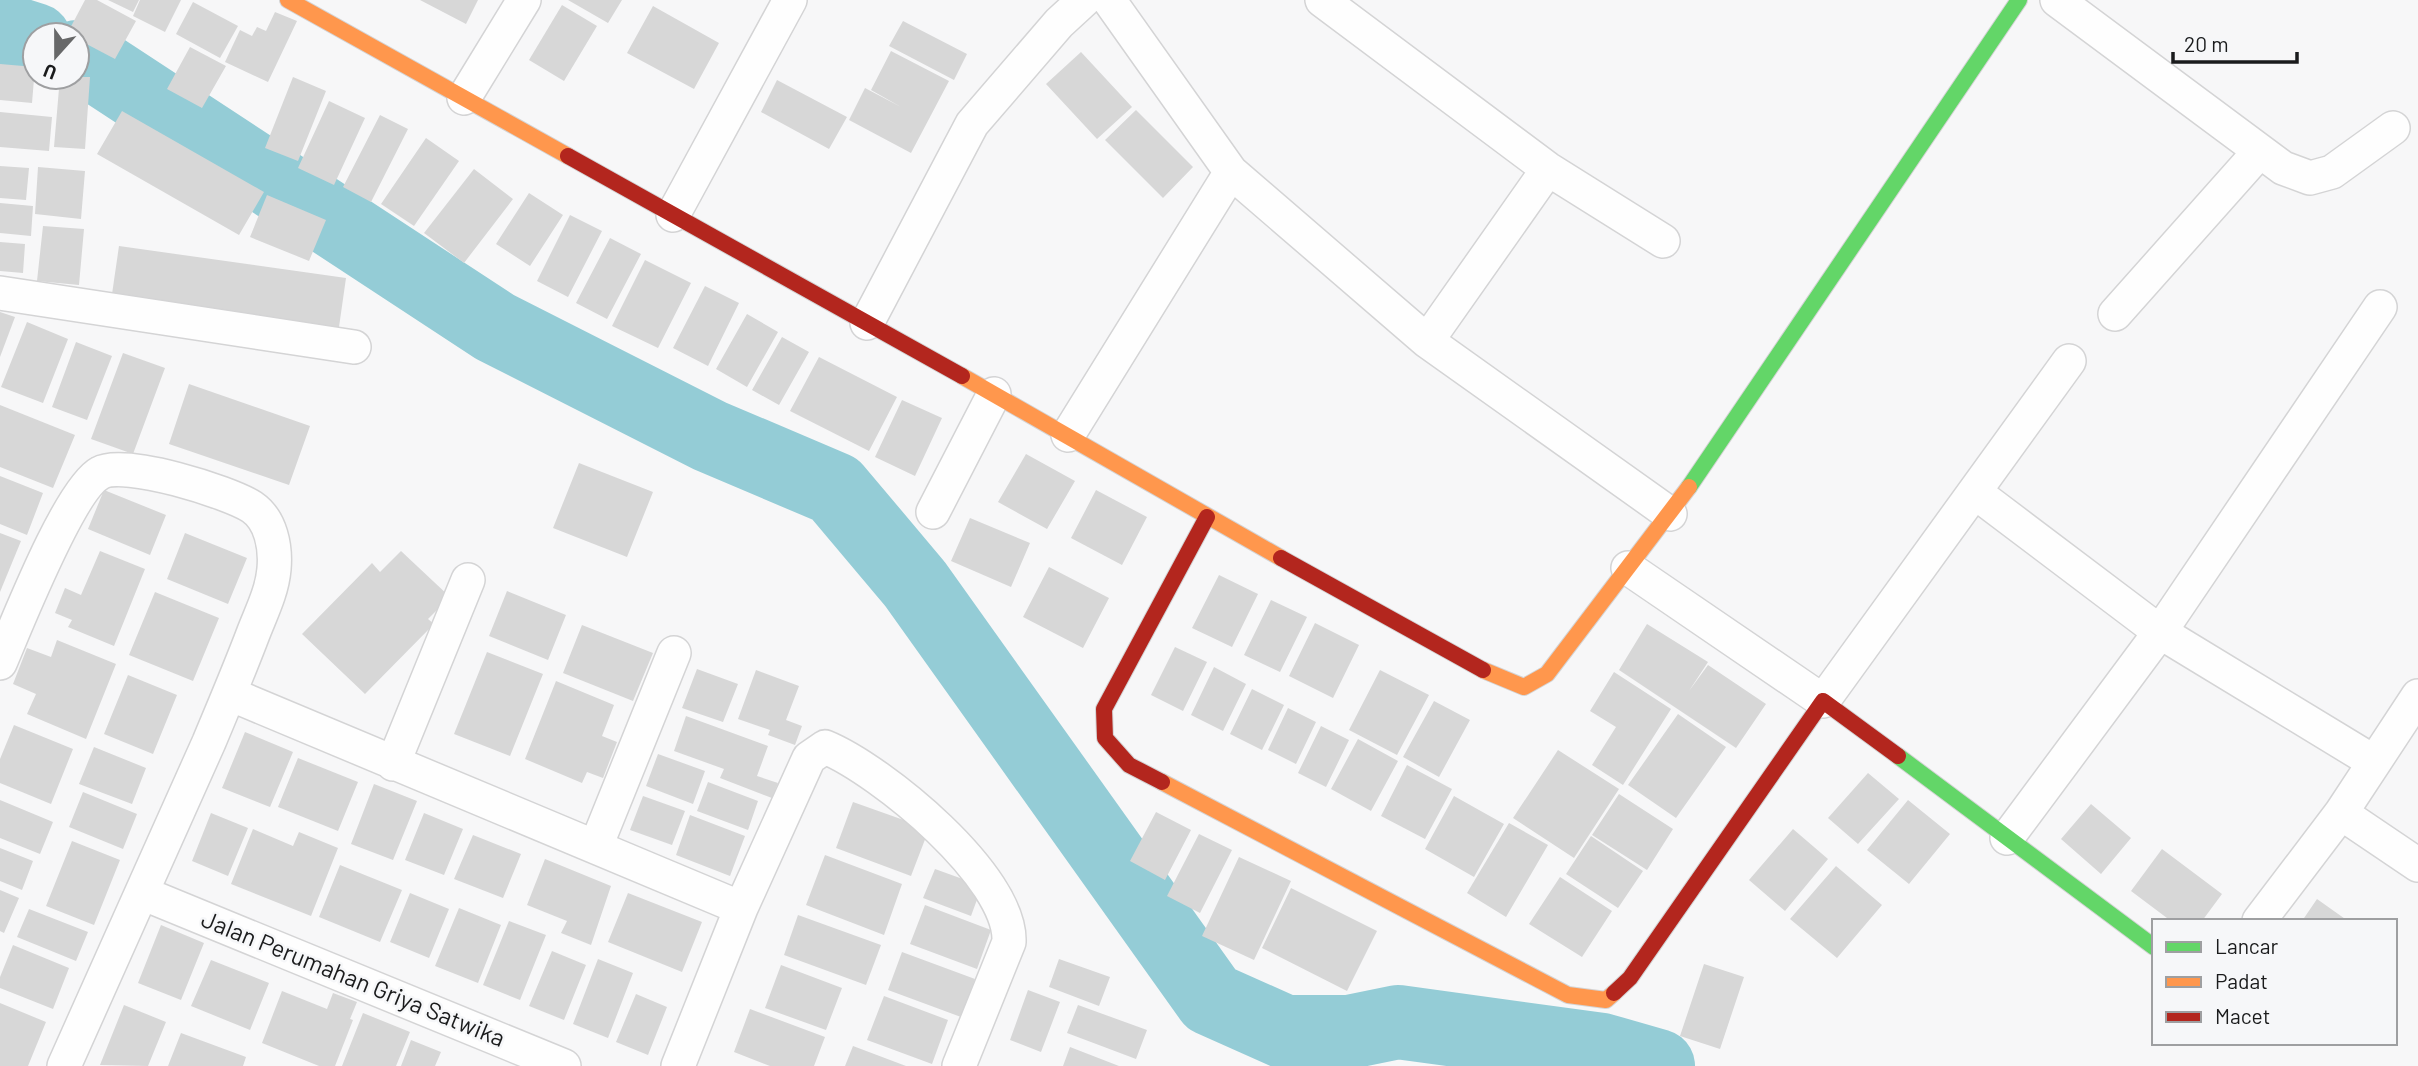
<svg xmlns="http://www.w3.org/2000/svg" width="2418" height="1066" font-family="Barlow,sans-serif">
	<rect width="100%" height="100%" fill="#f7f7f8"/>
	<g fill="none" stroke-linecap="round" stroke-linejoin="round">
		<path stroke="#94ccd6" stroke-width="74" d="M0,29L35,40
			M77,57L100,68L495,327L710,436L835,489L915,584L1211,999L1285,1032H1349L1398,1022L1602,1050L1658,1066"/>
	</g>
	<path fill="#d7d7d7" d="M85,0H97L136,21L115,59L77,39V35L67,34Z
		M108,0H139L133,12Z
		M140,0H181L165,32L133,16Z
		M420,0H478L466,24Z
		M568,0H622L608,23Z
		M193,2L238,26L220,58L176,34Z
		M562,5L597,26L564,81L529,60Z
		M653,6L719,43L694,89L627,53Z
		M275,12L297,21L268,82L225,62L240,30L252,36L257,27L266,31Z
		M903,21L967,54L954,80L889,46Z
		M190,47L226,66L202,108L167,89Z
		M891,51L949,81L911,153L849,120L865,88L901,107L871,90Z
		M1081,52L1132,107L1097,139L1046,84Z
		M0,64L35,67L32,103L0,100Z
		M60,77H90L85,149L54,147Z
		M293,77L326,91L298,161L265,148Z
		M777,80L847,117L829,149L761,112Z
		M329,101L365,118L334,185L298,168Z
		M1136,110L1193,167L1163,198L1105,140Z
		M122,111L264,192L239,235L97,154Z
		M0,112L52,117L49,151L0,147Z
		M380,115L408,129L371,202L343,187Z
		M426,138L459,161L414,226L381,204Z
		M0,166L29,168L26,200L0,198Z
		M38,167L85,171L81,219L35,214Z
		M474,169L513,199L464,263L424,233Z
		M529,193L563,215L530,266L496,244Z
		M267,195L326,220L309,261L250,237Z
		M0,203L33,206L31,236L0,233Z
		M570,215L602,231L568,297L537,281Z
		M43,226L84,229L79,285L37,281Z
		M610,238L641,254L607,319L576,303Z
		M0,242L25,244L23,273L0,271Z
		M119,246L346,278L338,334L111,301Z
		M645,260L691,283L658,348L612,326Z
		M705,286L739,303L708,366L673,348Z
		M0,312L15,317L0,357Z
		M747,314L778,332L747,387L716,369Z
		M27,322L68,339L43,403L1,387Z
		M782,337L809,352L779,405L752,390Z
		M76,342L112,356L87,420L52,407Z
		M123,353L165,368L133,454L91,439Z
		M819,357L897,397L869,451L790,411Z
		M189,384L310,426L289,485L169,444Z
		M902,400L942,418L915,476L875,457Z
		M0,405L75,435L53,488L0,467Z
		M1026,454L1075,481L1047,529L998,502Z
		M579,463L653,492L627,557L553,528Z
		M0,476L43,493L27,535L0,524Z
		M104,490L166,515L150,555L88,529Z
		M1096,490L1147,517L1122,565L1071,538Z
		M970,518L1030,543L1011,587L951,561Z
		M0,533L21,541L0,592Z
		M185,533L247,558L228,604L167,579Z
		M100,551L145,569L114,646L68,627L72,620L55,613L65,588L81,595Z
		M401,551L450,597L428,619L434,624L365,694L302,634L372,563L380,572Z
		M1049,567L1109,598L1083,648L1023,617Z
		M1219,575L1258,594L1232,647L1192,628Z
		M507,591L566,615L548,660L489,636Z
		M155,592L219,618L193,681L129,655Z
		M1271,600L1307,617L1280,672L1244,655Z
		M1315,623L1359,645L1333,698L1289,676Z
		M1647,624L1708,662L1689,691L1708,665L1766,704L1736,748L1619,670Z
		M582,625L653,653L633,701L563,673Z
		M57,640L116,664L86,739L27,714L36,694L13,684L27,648L51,657Z
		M1175,647L1207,662L1183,711L1151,695Z
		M487,652L543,674L510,756L454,734Z
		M1214,667L1246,684L1223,731L1191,715Z
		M697,669L738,684L723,722L682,708Z
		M756,670L799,686L786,720L802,726L795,745L768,735L770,730L738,719Z
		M1380,670L1429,695L1397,755L1349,730Z
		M1614,672L1671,709L1623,785L1592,765L1616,727L1590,711Z
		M128,675L177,695L153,754L104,734Z
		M556,681L614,705L602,736L617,742L603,778L587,772L582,783L525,759Z
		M1252,689L1284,705L1262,750L1230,734Z
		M1434,701L1470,720L1439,777L1403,757Z
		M1288,708L1316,722L1296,764L1268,750Z
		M1678,714L1726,747L1676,818L1628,785Z
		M686,716L768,746L757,776L778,783L772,798L720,778L724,769L674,751Z
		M14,725L73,749L51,804L0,783V759Z
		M1321,726L1349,740L1326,787L1298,773Z
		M245,732L293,752L270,807L222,788Z
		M1358,739L1398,761L1371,811L1331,789Z
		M94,747L146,768L132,804L79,784Z
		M1558,750L1619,789L1574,858L1513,818Z
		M658,754L705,771L693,804L646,786Z
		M298,758L358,782L338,831L278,807Z
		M1407,765L1452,789L1425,839L1381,816Z
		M1868,773L1899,799L1858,844L1828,818Z
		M708,782L758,801L748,830L697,811Z
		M374,784L417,801L393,860L351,844Z
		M83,792L137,814L123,849L69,827Z
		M1619,794L1673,829L1647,870L1592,835Z
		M643,796L685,811L672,845L630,830Z
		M1454,796L1504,824L1474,877L1425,849Z
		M0,800L53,822L40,854L0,838Z
		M1908,800L1950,834L1909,884L1867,850Z
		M853,802L929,829L911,876L836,848Z
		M2091,804L2131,838L2101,874L2061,839Z
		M1156,812L1191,830L1165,880L1130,861Z
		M211,813L248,828L228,876L192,861Z
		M424,813L463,829L444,875L405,860Z
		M690,815L745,836L730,876L676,855Z
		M1509,823L1548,845L1506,917L1467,893Z
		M253,829L293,846L299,832L338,848L311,916L231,884Z
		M1793,829L1828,859L1785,911L1749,880Z
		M1199,834L1232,850L1200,913L1167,896Z
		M473,835L521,854L503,898L454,879Z
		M1591,836L1643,871L1618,908L1566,874Z
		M72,841L120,860L94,925L46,906Z
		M0,848L33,861L22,890L0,881Z
		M2162,849L2222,894L2202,921H2171L2131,891Z
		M825,855L902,884L884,935L806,905Z
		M1239,857L1291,881L1254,960L1202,936Z
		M545,859L611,886L591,945L561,933L567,921L527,905Z
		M340,865L402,890L380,942L319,917Z
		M1836,866L1882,905L1837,958L1790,919Z
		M935,869L982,886L971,916L923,898Z
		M1560,877L1612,911L1582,957L1529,924Z
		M1291,888L1377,931L1347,991L1262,948Z
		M0,890L19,898L4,933L0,931Z
		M410,893L449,909L429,958L390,942Z
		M628,893L702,922L682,972L608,942Z
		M2317,899L2348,921H2302Z
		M925,905L991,930L977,969L910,944Z
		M459,908L501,925L478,983L435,966Z
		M29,909L88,932L76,961L17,937Z
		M798,915L881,945L866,985L784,955Z
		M509,921L546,935L520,1000L483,985Z
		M161,925L204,943L181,1000L138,983Z
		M13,945L69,968L53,1009L0,988V977Z
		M552,951L586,965L564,1020L529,1006Z
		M902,952L975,979L961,1017L888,990Z
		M598,959L633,973L608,1038L573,1024Z
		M1059,959L1110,977L1099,1006L1049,987Z
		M211,960L269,983L250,1030L191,1006Z
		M1704,964L1744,977L1720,1049L1680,1036Z
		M781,965L842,988L826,1030L765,1008Z
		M1028,990L1060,1002L1041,1052L1010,1040Z
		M282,991L327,1009L333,993L357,1002L350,1019L353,1020L335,1066H319L262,1043Z
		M636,994L667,1007L648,1055L616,1042Z
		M884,996L948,1020L932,1064L867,1040Z
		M0,1003L46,1022L28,1066H0Z
		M124,1005L166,1022L148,1066L100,1065Z
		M1078,1005L1147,1030L1136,1059L1067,1033Z
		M750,1009L825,1037L814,1066H770L734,1052Z
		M363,1013L410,1032L396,1066H342Z
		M181,1033L246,1057L243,1066H168Z
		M411,1040L441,1052L435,1066H401Z
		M853,1046L906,1066H845Z
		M1070,1047L1119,1066H1063Z"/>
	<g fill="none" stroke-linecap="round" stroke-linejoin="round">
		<defs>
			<path id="street" d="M1109,0L1231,172
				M1322,0L1548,169L1663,241
				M2057,0L2283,168L2310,178L2332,172L2393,128
				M464,98L524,0
				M673,215L790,0
				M0,293L354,347
				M2115,314L2260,151
				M867,323L972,124L1059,23L1084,0
				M1427,341L1548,169
				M1068,435L1231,172L1427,341L1670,514
				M1976,493L2160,632L2374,762
				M933,512L994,394
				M1628,568L1823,701L2069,361
				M0,663C16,626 69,490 100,473C124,459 229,492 252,507C271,520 276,547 274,569C272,592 261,613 253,634C239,671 224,706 209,742C161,850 113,958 64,1066
				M230,694L741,908
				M393,764L468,580
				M2341,813L2418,865
				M2007,838L2160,632L2380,307
				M596,846L674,653
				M142,893L564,1066
				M2259,921L2341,813L2418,696
				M678,1066L741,908L809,758L825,747C881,770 1012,877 1009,942L959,1066"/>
			<path id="fast" d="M1689,487L2019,0
				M1898,756L2154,947"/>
			<path id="slow" d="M288,0L568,156
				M962,376L1281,558
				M1483,670L1524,687L1547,674L1689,487
				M1162,782L1568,995L1606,1000L1614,993"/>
			<path id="jam" d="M568,156L962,376
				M1281,558L1483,670
				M1162,782L1129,765L1105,738L1104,709L1207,517
				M1614,993L1630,978L1823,701L1898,756"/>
		</defs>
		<use href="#street" stroke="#d4d4d5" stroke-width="36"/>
		<use href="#fast" stroke="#d4d4d5" stroke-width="18"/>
		<use href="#slow" stroke="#d4d4d5" stroke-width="18"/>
		<use href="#jam" stroke="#d4d4d5" stroke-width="18"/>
		<use href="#street" stroke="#fefefe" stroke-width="33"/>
		<use href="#fast" stroke="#63d668" stroke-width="16"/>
		<use href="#slow" stroke="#ff974d" stroke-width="16"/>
		<use href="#jam" stroke="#b3261e" stroke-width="16"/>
	</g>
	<g text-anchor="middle" stroke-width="5" stroke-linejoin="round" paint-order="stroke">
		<g font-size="24" fill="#1a1b1c" stroke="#f6f7f9">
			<text transform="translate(353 979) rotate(22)" y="8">Jalan Perumahan Griya Satwika</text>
		</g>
	</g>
	<rect x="2152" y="919" width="245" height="126" fill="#f6f7f9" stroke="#9e9fa1" stroke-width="2"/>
	<rect x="2166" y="942" width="35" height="10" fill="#63d668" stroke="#9e9fa1" stroke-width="2"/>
	<text x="2215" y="954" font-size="21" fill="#1a1b1c">Lancar</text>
	<rect x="2166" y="977" width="35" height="10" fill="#ff974d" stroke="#9e9fa1" stroke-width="2"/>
	<text x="2215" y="989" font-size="21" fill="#1a1b1c">Padat</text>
	<rect x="2166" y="1012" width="35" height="10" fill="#b3261e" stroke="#9e9fa1" stroke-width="2"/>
	<text x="2215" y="1024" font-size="21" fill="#1a1b1c">Macet</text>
	<g transform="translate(56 56) rotate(201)"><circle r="33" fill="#f6f7f9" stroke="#9e9fa1" stroke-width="2"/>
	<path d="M0-5L12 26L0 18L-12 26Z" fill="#676869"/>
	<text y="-10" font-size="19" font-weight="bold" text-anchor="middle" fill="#1a1b1c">U</text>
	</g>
	<path d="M2173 52v10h124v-10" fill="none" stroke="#1a1b1c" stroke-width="3.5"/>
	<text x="2184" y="52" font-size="21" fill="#1a1b1c" stroke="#f6f7f9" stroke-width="5" paint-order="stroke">20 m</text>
</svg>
